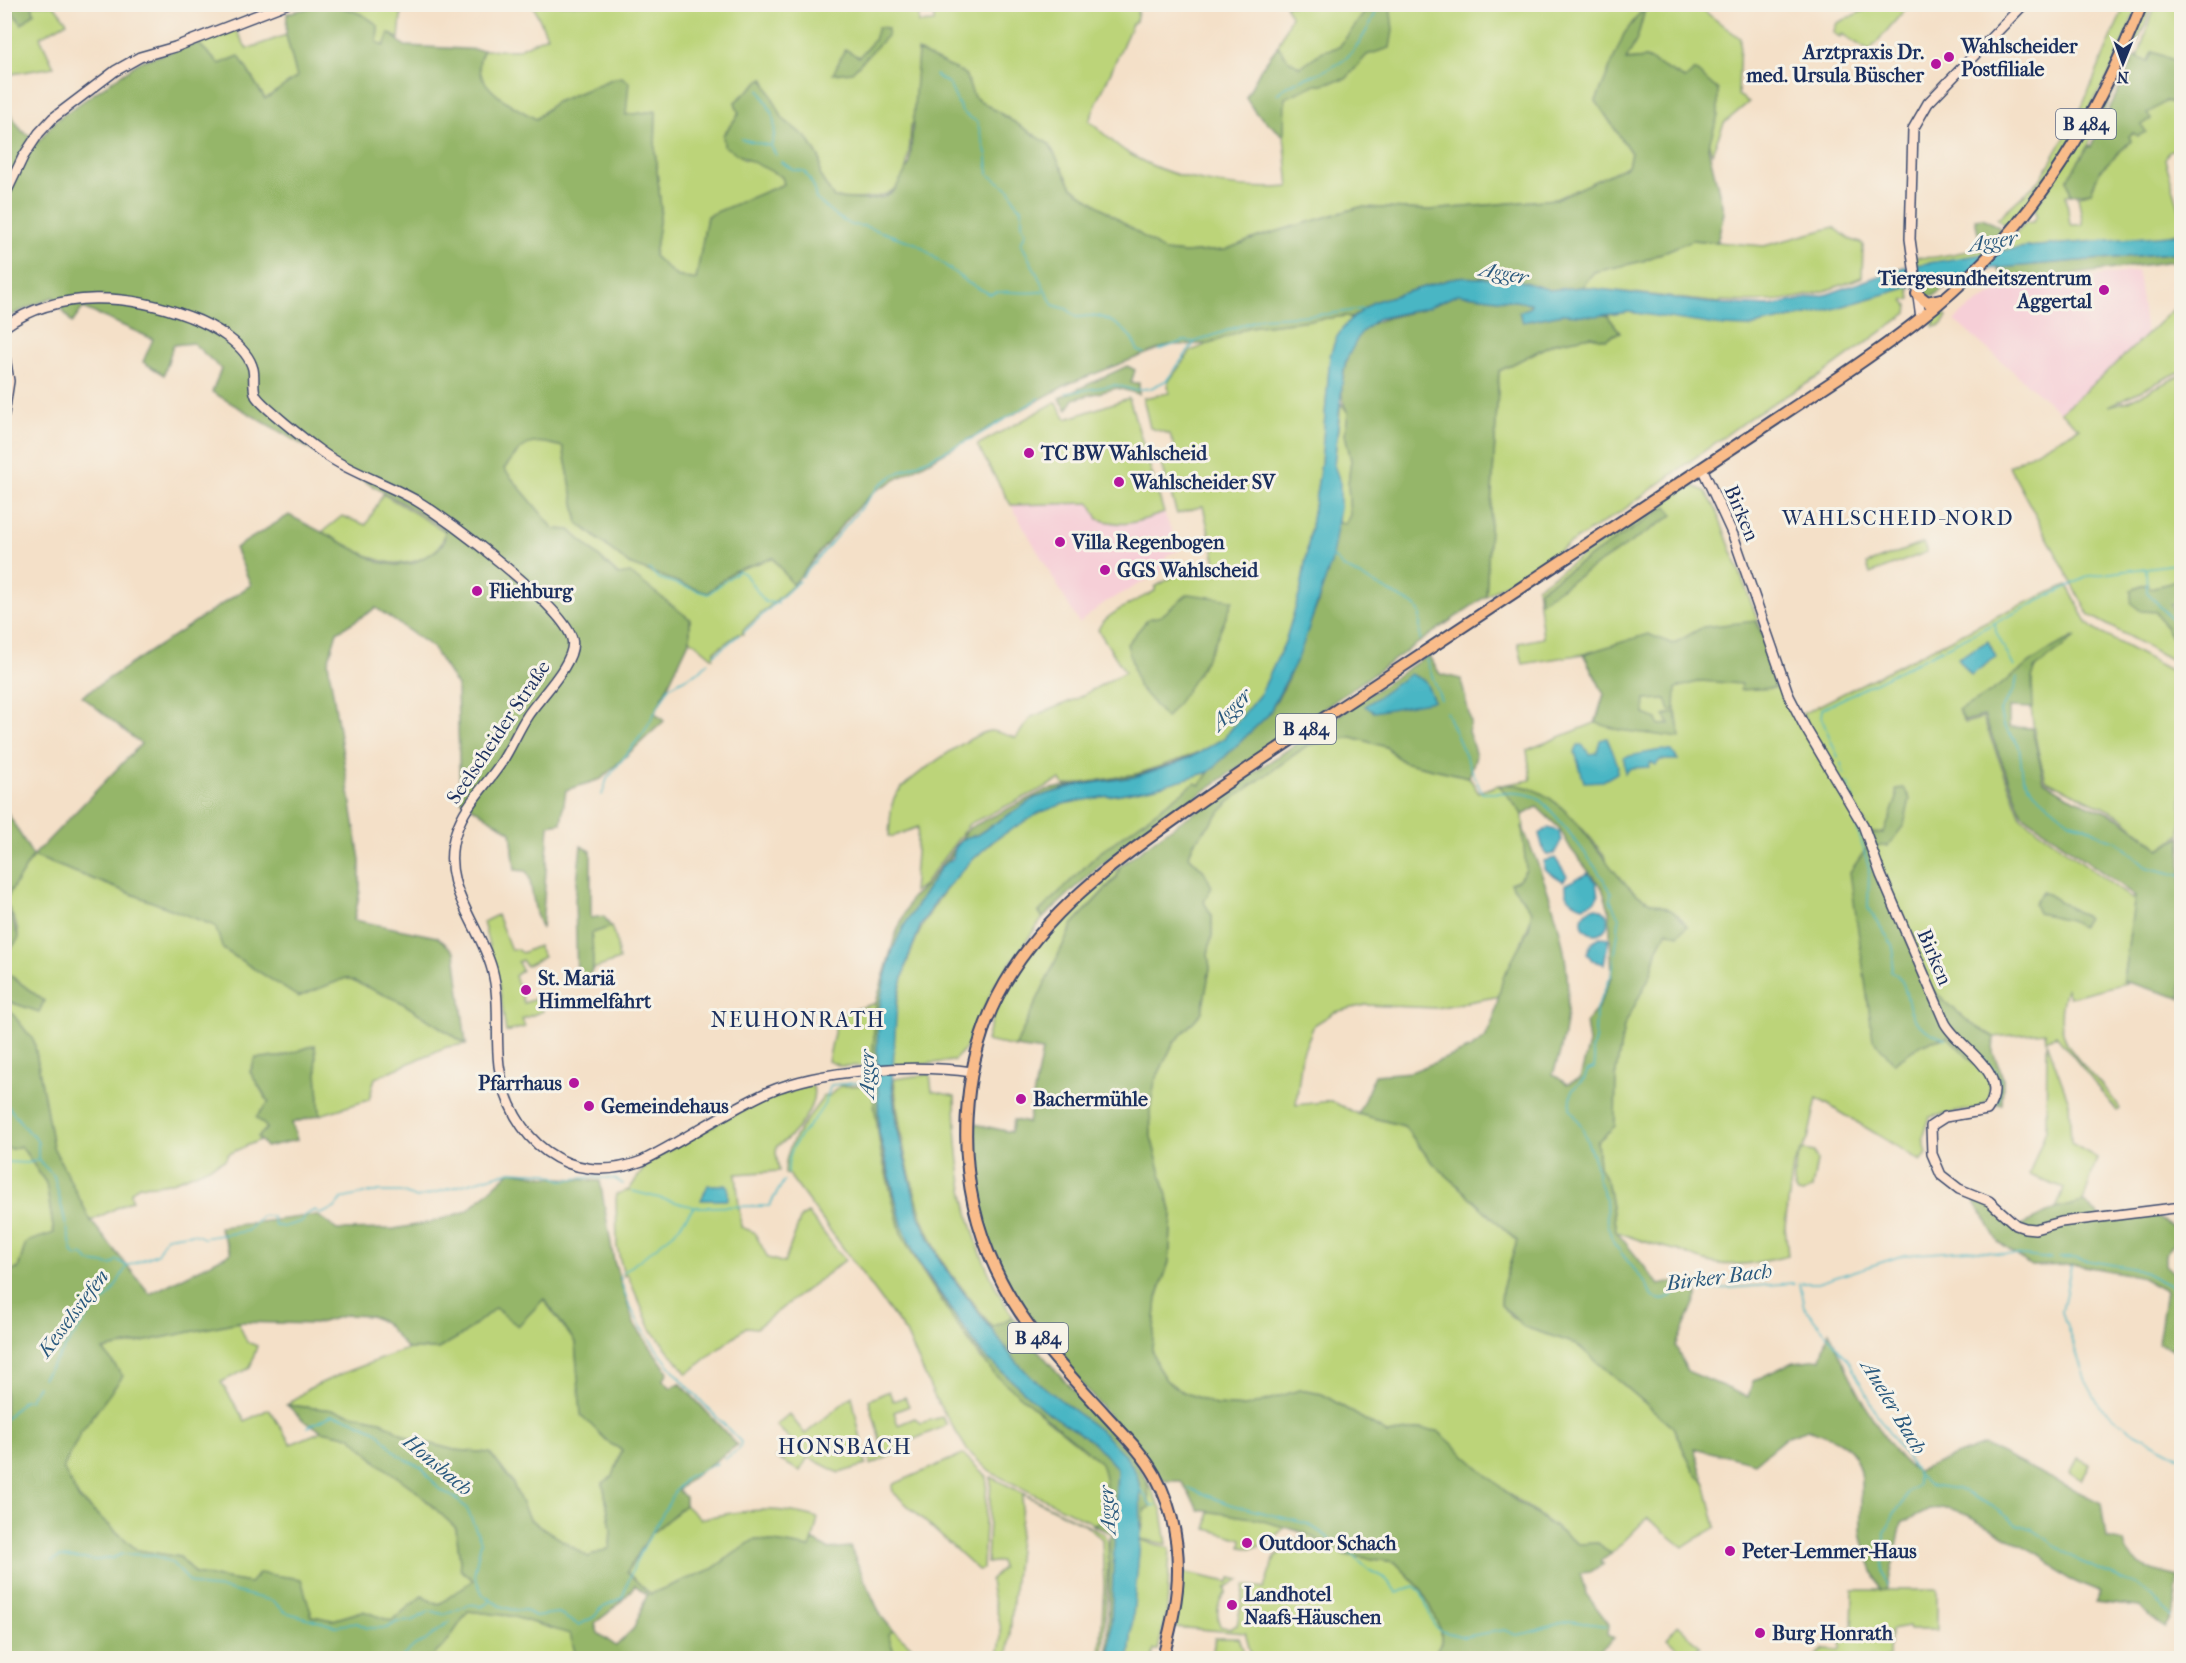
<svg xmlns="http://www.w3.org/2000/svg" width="2186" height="1663" font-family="'IM FELL French Canon',serif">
	<rect width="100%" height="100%" fill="#f7f3e8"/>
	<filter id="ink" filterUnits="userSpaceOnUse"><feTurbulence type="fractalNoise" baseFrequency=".0167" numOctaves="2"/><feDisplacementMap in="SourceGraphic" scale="12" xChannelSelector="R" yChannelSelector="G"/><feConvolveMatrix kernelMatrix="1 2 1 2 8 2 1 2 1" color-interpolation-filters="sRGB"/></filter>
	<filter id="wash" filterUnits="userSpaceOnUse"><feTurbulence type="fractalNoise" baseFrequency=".008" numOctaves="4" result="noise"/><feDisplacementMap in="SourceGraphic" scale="24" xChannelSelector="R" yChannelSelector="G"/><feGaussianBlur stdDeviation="1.35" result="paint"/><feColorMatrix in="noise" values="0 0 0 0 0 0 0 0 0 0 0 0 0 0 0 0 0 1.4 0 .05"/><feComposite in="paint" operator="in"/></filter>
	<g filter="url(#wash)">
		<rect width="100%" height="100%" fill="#f4e0c8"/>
		<path fill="#f6cfd7" d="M2138,271L2146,334L2105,374L2060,412L1955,321L1962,313L2003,287Z
			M1090,503L1142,520L1164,513L1180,550L1167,555L1160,573L1104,603L1079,623L1011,505Z"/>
		<path fill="#bcd479" stroke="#6c826c" stroke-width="1.5" d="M919,4V23L934,22V5H1139L1136,21L1132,24L1089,121C1101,131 1112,142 1125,151C1169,180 1237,191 1289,187L1284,136L1255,112L1246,98L1260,70L1278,46L1291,16L1285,5H1696L1740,38L1738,95L1749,102L1724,123L1712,153L1685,80L1646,58L1626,60L1637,39L1646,6L1596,101L1631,153L1628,166L1556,199L1430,210L1360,207L1258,237L1225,250L1185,253L1164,251L1072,187L1049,144L974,97L965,74L911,125C908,190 900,202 834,198L820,176V159L808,139L783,119L763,78L735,102L739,114L723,135L743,159L753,161L783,177L784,184L707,216L696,280L676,276L654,256L661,209L655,151L656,111L626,115L622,77L612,79L554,103L536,119C512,106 463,82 484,50H517L547,36L533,5Z
			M5,5L22,24L34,13L32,5H54L67,22L40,37L54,67L5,75Z
			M338,5H402L399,39L389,33L385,46L377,42L378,26C364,13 354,14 338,5Z
			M1876,5H1909L1869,51L1842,34L1840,37L1833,33L1837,23Z
			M2125,5H2138L2110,73L2051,175L2006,230L2003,223L1997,219L2040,180L2082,107Z
			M2145,5H2151L2145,25L2088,146L2067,180L2071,195H2066L2070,225H2083L2078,196L2091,192L2100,170L2131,141L2129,136L2141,125L2146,114L2166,101L2181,109V147L2169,151L2165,159L2181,215V232L2161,237L2026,247L2000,252L2025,223L2033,222L2037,215L2035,208L2099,110Z
			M2154,5H2181V70L2174,60L2152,52L2148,62L2138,58Z
			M235,28L247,49L286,35L297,77L265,99L239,57L219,64L198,43Z
			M1834,227L1849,239L1863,244L1862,277C1811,299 1776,304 1721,301L1720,303L1582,287L1594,272L1643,261L1692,240L1764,246Z
			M1991,247L1983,255L1917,265L1915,257C1939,259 1943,255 1963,252C1974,250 1982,251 1991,247Z
			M1909,287L1911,299L1904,301L1908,306L1907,313L1823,374L1755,414L1622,511L1486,596L1499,371L1554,343L1591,336L1605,339L1620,332L1607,315L1629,312L1748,327L1826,311Z
			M1961,292L1962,296L1943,313L1947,317L1941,325L1934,327L1932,318Z
			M2181,302V371L2109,406L2128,401L2181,375V576L2171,583L2150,588L2147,584L2131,590L2156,612L2173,640L2181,648V665L2089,615L2009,466L2079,428L2060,412L2105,374Z
			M1347,316L1352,318L1336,338L1330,356L1321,463L1301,589L1285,642L1261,693L1224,738L1199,753L1137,774L1070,785H1064L1060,780L969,824L922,887L913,892L918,827L892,837L889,836C890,824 890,809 894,798C900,783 971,735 989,731C996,730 1008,736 1016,738L1031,717L1076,699L1125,672L1098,630C1103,614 1140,599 1155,591V587L1189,567L1216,563L1203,506L1177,514L1161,461L1174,447L1170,434L1150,428L1143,398L1169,393L1168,382L1191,351L1249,327Z
			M1129,398L1164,513C1136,522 1126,528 1098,519L1090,503L1011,505L977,445L1056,402L1066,419Z
			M1341,403L1348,413L1345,434L1351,460L1348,484L1350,515L1345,524L1336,522L1340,508L1334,465Z
			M538,440L563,447L578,523L629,564L707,593L734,571L773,558L793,585L743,630V634H738L715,651L713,658L690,639V619L619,575L570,530L554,529L504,469L521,447Z
			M1693,486L1705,491L1715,507L1790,705L1858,819L1868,846L1894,1063L1922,1044L1948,1037L1989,1078L1990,1098L1979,1108L1930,1117L1923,1138L1927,1154L1921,1161L1817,1098L1808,1139L1793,1166L1785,1226L1788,1256C1762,1262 1731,1269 1705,1261C1696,1259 1688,1254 1679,1251C1657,1245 1637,1241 1616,1231L1608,1184L1599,1166L1597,1142L1615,1126L1616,1072L1624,1026L1651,974L1658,948L1667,931L1687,926C1669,901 1656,909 1637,894C1628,887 1613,875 1607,866C1605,861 1606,857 1602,853C1577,818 1546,789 1502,785L1531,780L1527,750L1595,723L1604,694L1583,654L1523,664L1518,643L1543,638L1537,587L1673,494Z
			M383,494L445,531C443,544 438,550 427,556C390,577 355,548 322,532L342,516L366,525Z
			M1923,543L1927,552L1870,574L1867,564Z
			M2067,585L2088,624L2095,630L2181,676V834L2160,849L2121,816L2046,780C2039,758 2021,685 2037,667C2047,656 2062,647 2073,637L1960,713L1965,723L1983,718L2021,817L2132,899L2135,896L2123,980L2126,983L2069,997L2066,989C2046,1052 2092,1063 2120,1109L2117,1111L2056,1035L2046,1040L2045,1032L1994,1037L1970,1023L1927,985L1864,821L1802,714L2005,612Z
			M1352,737L1386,747L1403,762L1469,777L1478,792L1499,785L1523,815L1526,870L1518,880L1510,883L1532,911C1527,941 1507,963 1500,996L1436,1008L1365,1005L1335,1012L1314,1025L1302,1055L1296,1105L1331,1101L1358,1114L1404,1126L1430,1160L1517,1241L1502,1289L1501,1305L1512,1318L1576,1344L1673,1427L1693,1470L1705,1483L1716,1527C1705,1535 1694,1538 1683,1547L1647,1518L1611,1554L1598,1543L1578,1544L1421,1429L1388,1434L1322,1394L1300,1390L1246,1407L1216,1405L1181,1391L1166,1380L1157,1366L1152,1349L1157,1298L1169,1262L1172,1214L1151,1137L1150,1109L1155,1081L1173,1044L1202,1012L1210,968L1208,954L1212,935V916L1204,902V871L1189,856L1193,844L1229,801L1246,787L1308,745Z
			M1209,772L1200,785L1195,783L1098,854L1039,912L1043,918L996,983L965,1049L953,1061L892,1067C893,980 915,911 981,852C1004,831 1033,813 1063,804C1082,799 1102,797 1121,794C1146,791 1167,781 1191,775C1197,774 1203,774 1209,772Z
			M33,856L215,926L298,997L346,978L401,1002L466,1044L446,1047L375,1078L369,1100L320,1115L315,1045L280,1057L256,1058L250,1072L269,1103L268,1129L258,1137L260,1140L228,1154L225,1160C198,1171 168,1189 139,1185L131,1192L132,1200L91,1221L53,1147L34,1041L7,1007L10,1002L39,1011L44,1001L5,971L4,956C28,934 16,926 5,900Z
			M1120,866L1117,876L1073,924L1015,1047L986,1041C1003,965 1064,914 1120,866Z
			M497,915L511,950L516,949L522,953L538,946L544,957L526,966L522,960L518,962L522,970L515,976L524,1003L538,998L543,1011L522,1019L525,1027L506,1032L499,985L483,922Z
			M611,927L616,939L619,960L593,969L592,933Z
			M876,1003L872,1066H840L828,1061L838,1014Z
			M2047,1042L2069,1102L2071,1143L2097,1158L2083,1202L2056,1209L2064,1189L2029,1175L2046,1130Z
			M930,1074L932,1091L955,1096C956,1178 968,1246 1013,1317L992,1327C976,1306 955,1284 942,1261C911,1205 901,1141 894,1079Z
			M809,1085L813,1087C818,1106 794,1137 777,1146L776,1153L779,1171L736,1174L741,1227L754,1232L768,1258L784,1263L801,1217L808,1213L845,1260L756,1328L746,1327L687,1374L651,1329L627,1274L624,1276L617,1247L616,1194L629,1190L648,1162L741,1110L768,1097H775Z
			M872,1085L881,1153L901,1233L921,1269L979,1357L1041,1414L1100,1462L1106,1474L1107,1493L1099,1522L1094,1524L990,1472L968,1451L935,1398L906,1333L789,1175L785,1174C784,1143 807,1120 825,1095L829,1096L840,1086Z
			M21,1146L46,1183L54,1234L26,1242L18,1269L5,1272L4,1147L12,1149Z
			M1804,1150L1814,1152L1817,1161L1812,1188L1803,1194L1798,1193C1790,1184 1795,1157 1804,1150Z
			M543,1299L575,1342L578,1374L609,1443L622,1450L613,1477L603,1483L611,1528L610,1548L588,1558L529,1519L512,1482L490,1453L454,1450L409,1438L379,1420L333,1410L287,1405L308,1389L341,1374L407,1349H438L464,1334L495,1308Z
			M238,1322L247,1342L257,1346L250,1368L221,1382L245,1421L269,1409L291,1444L322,1431L351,1437L378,1463L414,1489L456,1528L461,1570L473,1580L438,1605L422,1596L391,1621L363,1611L333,1620L312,1616L250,1583L195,1574L180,1557L137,1550L79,1498L63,1468L81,1432L122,1376L103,1350Z
			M889,1391L893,1401L905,1397L909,1406L894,1412L898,1425L915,1418L920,1423L942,1417L947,1425L901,1445L903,1450L871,1465L868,1453L882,1447L869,1400Z
			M852,1396L866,1465L839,1473L808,1457L800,1471L776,1458L794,1443L776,1425L789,1414L805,1434Z
			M963,1454L987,1477L983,1569L978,1570L893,1492L892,1487L894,1484Z
			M2078,1458L2090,1464L2082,1480L2070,1473Z
			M991,1477L1104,1534L1108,1544V1559L1103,1658H1100L1104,1586L1102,1539L1085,1525L1023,1494L1008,1655L1007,1658H997C1008,1623 993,1612 990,1580L1002,1568L1000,1561L987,1563Z
			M1147,1480L1162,1512L1167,1544L1140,1539L1145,1509L1150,1507Z
			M685,1505L700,1519C743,1510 775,1505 818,1518L811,1548L755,1539L712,1569L650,1594L627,1572L650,1535Z
			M1208,1511L1251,1517L1285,1527C1270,1541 1262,1551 1241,1547L1242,1539L1207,1529Z
			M1305,1533L1345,1555L1395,1562L1422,1590L1441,1631V1642L1432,1658H1252L1245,1633L1175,1627L1181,1572L1229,1582L1230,1578L1240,1580L1226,1587V1593C1217,1600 1216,1617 1220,1626L1230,1629L1237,1625L1245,1585L1264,1588L1275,1557Z
			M1140,1540L1170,1548L1167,1612L1158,1650H1154L1152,1658H1129Z
			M1853,1590H1937V1630H1910L1909,1627L1890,1630L1889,1658H1813L1824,1649L1841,1650L1842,1635H1852Z
			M468,1611L511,1616L571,1634L576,1656L574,1658H430L445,1645Z
			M1678,1625L1700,1646L1688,1658L1667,1638Z
			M893,1630L913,1648L911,1653L917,1658H896L888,1635Z
			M1215,1638H1239L1246,1658H1212Z"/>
		<path fill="#95b669" stroke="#587264" stroke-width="1.5" fill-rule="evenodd" d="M7,5H32L34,13L22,24Z
			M321,5C340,5 364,12 378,26L377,42L384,46L389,33L405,46L484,50C464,82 512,106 536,119L554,103L612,79L622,77L629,82L626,115L656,111L655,151L661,209L654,256L676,276L696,280L707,216L784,184L782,177C763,166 743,159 724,146L723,135L739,114L735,102L763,78L783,119L808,139L820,159V176L834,198L867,200L884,197L894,191L910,163L918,51L965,74L974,97L1049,144L1072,187L1164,251L1185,253L1225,250L1258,237L1360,207L1430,210L1556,199L1628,166L1631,153L1596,101L1624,34L1646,5L1637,39L1626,60L1646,58L1685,79L1695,70L1718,90V116L1708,147L1724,213L1717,242L1692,240L1643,261L1594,272L1582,287L1550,290L1517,280L1458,277L1373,302L1352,318L1346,316L1249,327L1210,344L1169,345L1068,384L875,491L852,513L793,585L773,558L734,571L707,593L629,564L578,523L563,447C530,438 525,441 504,469L554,529L570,530L618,575L630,573L690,619V639L655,713L664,721L601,779L566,790L561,823L549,825L542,929L536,914L529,876L526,871L515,870L511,832L460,799L457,686L432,647L376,608L337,632L328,662L360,860V891L354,920L437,937L455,952L466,1044L401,1002L346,978L298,997L223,949L215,926L33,856L5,900L19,938L5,956L4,807L33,856L141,744L82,696L251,585L235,548L289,515L379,562L397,565L414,563L437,550L444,542L445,531L440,525L212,392L221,369L193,343L173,345L164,375L143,362L153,339L83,308L72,323L53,297L5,318V106L22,131L39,141L56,120L141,61L198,43L219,64L239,56L265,99L297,77L286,35L287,13Z
			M1370,5H1390L1393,30L1390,48L1367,55L1346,79L1312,86L1285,98L1284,136L1255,112L1246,98L1260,70L1278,46L1288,59L1300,67L1323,51L1339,47Z
			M878,27L888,28L887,36L852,72L833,74L845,49L859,57L874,40Z
			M2152,52L2174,60L2181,70V109L2166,101L2147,114L2151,119L2142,125L2146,132L2138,136L2133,133L2129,136L2131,141L2100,170L2091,192L2071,195L2067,180L2088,146L2091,147L2134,58L2139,55L2138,58L2148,61Z
			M1983,218L2000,228L2001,233L1991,245L1979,237L1975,219Z
			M2181,252V260L2009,283L1997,268Z
			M1960,275L1934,296L1929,297L1922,291L1920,284Z
			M1458,294L1531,303L1523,322L1562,314L1607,315L1620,332L1605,339L1591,336L1554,343L1499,371L1486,596L1148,830L1097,868L1043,918L1039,912L1098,854L1195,783L1200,785L1209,772L1268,715L1285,686L1318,603L1336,522L1345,524L1350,515L1348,484L1351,460L1345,434L1348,413C1340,400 1341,387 1344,373C1355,312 1383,323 1428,307C1438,304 1448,299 1458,294Z
			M1127,366L1135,370L1131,383H1139V394L1117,388L1074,399L1067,410L1059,398Z
			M1667,506L1673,515L1540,602L1539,590Z
			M2181,576V602L2170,605L2181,619V648L2173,640L2156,612L2141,611L2131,603V590L2147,584L2150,588L2170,583Z
			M1188,594L1233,600C1216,645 1196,681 1166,718L1138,686L1127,644L1148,619L1161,616Z
			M1756,621L1765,642L1775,688L1740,690L1741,684L1701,681L1676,688L1675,710L1670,711L1666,699L1645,700L1644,714L1657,719L1659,725L1670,724L1664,716L1676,712L1680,738L1619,730L1596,723L1604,694L1584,654L1648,634L1673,644L1703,627Z
			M2076,637L2036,668L2032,678L2033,708L2009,707V727L2032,728L2044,781L2068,796L2120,818L2160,849L2181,837V998L2123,981L2135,896L2022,814L1984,716L1965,721L1958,710C2001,692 2033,652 2076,637Z
			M1428,655L1440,674L1461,679L1471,723L1468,731L1476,756L1469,777L1403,762L1386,747L1352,737L1308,745L1230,801L1193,844L1189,856L1204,871L1212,887L1204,902L1212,916V935L1208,954L1210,968L1202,1012L1173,1044L1155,1081L1150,1109L1151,1137L1172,1214L1169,1262L1157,1298L1152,1349L1157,1366L1166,1380L1181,1391L1216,1405L1246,1407L1299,1390L1322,1394L1388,1434L1421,1429L1438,1431L1515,1500L1578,1544L1598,1543L1611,1554L1601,1561L1604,1564L1591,1572L1580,1573L1586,1594L1609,1624L1608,1635L1614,1638L1599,1651V1658H1432L1441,1642V1631L1422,1590L1395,1562L1345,1555L1305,1533L1252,1518L1199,1510L1181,1481H1164L1036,1330L1003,1276L982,1220L972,1158L971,1140L974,1124L1011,1132L1014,1120L1028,1123L1042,1051L1015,1047L1073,924L1117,877L1120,866L1164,833Z
			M1198,752L1175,764L1134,777L1078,785L1035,798L977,835L964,838L925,893L893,949L879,1010L877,1061L872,1066L876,1003L895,936L911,898L926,885L969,828L1046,790L1137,774L1172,764Z
			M1499,785C1568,778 1594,861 1638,895C1657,909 1670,902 1687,926L1678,935L1667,931L1658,948L1651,974L1624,1026L1616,1072L1615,1126L1597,1142L1599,1166L1608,1184L1616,1231L1659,1285L1677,1281L1698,1294L1676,1346L1687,1371L1748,1397L1753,1381L1793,1362L1821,1359L1829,1331C1844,1364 1886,1457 1917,1471L1984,1445L2101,1503L2106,1538L2124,1542C2128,1567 2157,1572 2178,1577C2178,1593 2175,1614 2165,1628L2140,1607L2095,1602L2100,1592L2068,1579L2042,1556L1962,1512L1948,1508L1929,1509L1902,1523L1887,1590H1880C1874,1573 1866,1555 1862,1537C1857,1510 1868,1478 1853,1454C1844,1440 1823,1435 1808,1429L1788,1436L1755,1463L1694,1448L1705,1483L1693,1470L1673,1427L1576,1344L1524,1327L1501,1305L1502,1289L1517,1241L1430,1160L1404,1126L1358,1114L1375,1075L1411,1072L1469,1049L1485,1038L1493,1020L1503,978L1529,928L1532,911L1510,883L1518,880L1526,870L1522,826C1557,909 1587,984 1553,1074L1567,1084L1580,1079L1589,1043L1586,1022L1597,1009L1612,977L1609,909L1602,888L1571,849L1559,828L1537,807L1523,815Z
			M1904,788L1910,799L1904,825L1888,846H1876L1871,833H1884L1897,798L1896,789Z
			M581,846L591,851V918L604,916L611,927L592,933L593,969L583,984L577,981L575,899Z
			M1868,846L1927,985L1970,1023L1994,1037L1993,1052L2003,1078L2002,1104H1997L1989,1078L1948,1037L1922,1044L1894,1063L1873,1039L1850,872Z
			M2043,891L2087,918L2081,927L2070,920L2038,913L2034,904Z
			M4,971L44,1001L39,1012L10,1002L7,1007L34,1041L53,1147L91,1221L150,1294L231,1253L219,1227L317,1215L337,1230L394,1229L432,1222L467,1211L511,1171L547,1177L600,1181L614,1261L634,1324L668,1372L663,1380L671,1388L680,1383L737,1445C717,1461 696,1472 678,1490L685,1497V1505L650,1535L627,1572L650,1594L712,1569L755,1539L810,1548L813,1540L828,1549L850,1547L881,1616L893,1630L888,1635L896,1658H574L576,1656L570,1634L511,1616L468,1611L445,1645L430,1658H5V1272L18,1269L26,1242L54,1233L46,1183L21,1146L12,1149L5,1147ZM544,1299L575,1342L581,1415L609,1443L622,1450L613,1476L603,1483L611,1528L610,1548L588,1557L529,1519L512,1482L490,1453L454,1450L409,1438L379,1420L333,1410L287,1405L304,1421L322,1431L351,1437L378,1463L414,1489L456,1528L461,1570L473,1580L438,1605L422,1596L391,1621L363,1611L333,1620L312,1616L301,1579L259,1573L250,1583L195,1574L180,1557L137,1550L79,1499L63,1468L81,1432L123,1376L103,1350L238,1322L315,1324L346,1315L371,1316L385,1323L407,1349H438L464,1334L495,1308L518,1326ZM635,1585L647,1595L634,1628L616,1646L598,1633L595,1623C609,1613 625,1599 635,1585Z
			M315,1045L320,1115L292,1123L297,1140L266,1147L258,1137L267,1128L256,1117L269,1102L250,1072L256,1058L280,1057Z
			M892,1075L901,1142L922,1218L942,1262L992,1327L1013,1317L1029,1340L1135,1460L1147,1480L1150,1508L1145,1509L1142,1532L1140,1515L1104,1434L1031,1377L1013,1358L941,1263L919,1217L902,1154L896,1124Z
			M870,1076H877L879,1132L885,1162L903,1228L925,1274L981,1352L1043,1409L1094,1443L1117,1468L1115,1535L1093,1525L1099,1522C1105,1500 1110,1483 1100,1462L995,1375L953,1319L921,1269L901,1233L881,1153Z
			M1973,1198L1986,1202L2014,1228L2056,1209L2083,1202L2101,1217L2149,1212L2181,1232V1236L2165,1254V1265L2176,1275L2181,1274V1355L2158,1343L2166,1291L2139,1276L2078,1265L2031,1266L1998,1242Z
			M1113,1536H1115C1116,1577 1113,1618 1110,1658H1108L1109,1537Z"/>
		<path fill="#49b6c4" stroke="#327291" stroke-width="1.5" d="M2181,234V252L1987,269L1920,284L1826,311L1748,327L1722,326L1629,312L1595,316L1562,314L1523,322L1519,312L1531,307V303L1458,294L1429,307L1377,319L1360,334L1346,360L1343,375L1334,465L1340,482V508L1331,563L1299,656L1268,715L1209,772L1153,788L1063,804L1039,813L994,840L968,864L937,899L921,925L908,958L897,1001L892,1083L896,1124L919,1217L941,1263L1013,1358L1031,1377L1104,1434L1125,1455L1137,1474L1140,1489L1141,1532L1129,1658H1110L1117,1468L1094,1443L1043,1409L981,1352L918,1261L903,1228L879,1132L877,1050L879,1010L885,977L893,949L904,926L941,867L953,858L955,848L964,838L977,835L1035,798L1078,785L1134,777L1175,764L1199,753L1224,738L1261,693L1285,642L1301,589L1321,463L1330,356L1336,338L1347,323L1373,302L1458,277L1517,280L1550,290L1582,287L1709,303L1770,306L1828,294L1904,267L2026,247Z
			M1988,641L1996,657L1971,675L1958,658Z
			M1410,674L1425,681L1434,701L1374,712L1365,706Z
			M1607,738L1618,765L1617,773L1603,781L1584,782L1575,752L1578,745H1582L1590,754L1597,753L1600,740Z
			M1661,750L1672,751L1678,760H1660L1656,765L1651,762L1649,767L1631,768L1625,773L1624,757Z
			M1548,828L1559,831L1561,841L1554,854L1548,855L1544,852L1539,834Z
			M1555,858L1567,876L1563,881L1544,869V861Z
			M1588,873L1596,883L1598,896L1594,902L1583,906C1571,902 1565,897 1566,884Z
			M1582 921a13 13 0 1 1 26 0a13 13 0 1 1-26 0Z
			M1600,937L1609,938L1604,964L1592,960L1587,953L1592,942Z
			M708,1185H726L728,1187V1200H701Z"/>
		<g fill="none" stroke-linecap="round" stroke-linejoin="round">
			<path stroke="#49b6c4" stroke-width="1.5" d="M935,75L949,84L962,112L977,122L987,156L988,174L1010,190L1017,205L1022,208V226L1026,232L1021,243L1053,305L1067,309L1076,317C1083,317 1095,314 1101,317C1118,323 1132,334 1138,351L1144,353
				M759,90C771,109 780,124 771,146L776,155
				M1277,94C1295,77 1324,75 1344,60C1360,46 1371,23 1380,4
				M741,139L771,146
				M781,162L794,170L804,171L813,185L816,199L836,216L851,225L864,226L917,244L968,283L990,294C1005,288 1024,296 1043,291
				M1159,350L1184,341L1195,342
				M1066,393L1116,385L1134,390L1151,388L1167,380L1195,342L1262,318L1328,314L1364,309
				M1332,556L1343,567L1416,606L1420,614V640
				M649,569L658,578L708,594L738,571L744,573L765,602L778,603
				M2146,570L2147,592L2182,630
				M802,577L881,484L898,473L975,437L1040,398
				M1995,623L1996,632L2014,667
				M744,632L799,581
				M714,655L739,635
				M1426,659L1441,700
				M2017,677L2015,688L2000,711L2003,725L2019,746L2023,777L2035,793L2070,822L2083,825L2106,838L2117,841L2146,867L2182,876
				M1446,712L1482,793C1499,793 1517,791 1533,796C1550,802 1601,874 1611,892L1610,900L1619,918L1618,932L1612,974L1596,1008L1595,1040L1592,1050L1595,1061L1594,1068L1588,1070L1584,1079L1572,1090L1570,1108L1582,1127L1597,1168V1178L1606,1200L1607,1224L1614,1244L1647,1285L1652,1297L1662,1300L1679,1292L1794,1283
				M1838,757L1821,717L1822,709L2089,576L2182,563
				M1841,763L1844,775
				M1847,783L1855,800
				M602,795L607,779L644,732L669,687L701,670L708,662
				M1855,821L1869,867L1868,908L1892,944L1894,954L1891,971C1911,981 1903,1005 1916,1021C1922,1029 1936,1036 1945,1039
				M1981,1056L1996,1073
				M1999,1078V1102
				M4,1101L29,1133L34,1135L38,1143V1160L54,1176L73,1253L77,1257L81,1254L90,1262L111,1265L117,1260L127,1266L157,1254L166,1237C181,1236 191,1230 203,1238L247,1231L261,1216H272L275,1225L283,1227L303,1221L305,1215L315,1210L321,1214L335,1208L341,1199L372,1192H401L417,1198L511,1171L546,1173L562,1180L593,1177L615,1179L623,1184
				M4,1162L28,1163L38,1160
				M788,1174C786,1139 811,1130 825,1103C828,1097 828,1091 831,1085L877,1081
				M632,1191L694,1207
				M2059,1258H2073L2137,1269
				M2071,1266L2062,1312L2086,1381L2100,1407L2135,1433L2179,1456
				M2138,1269L2182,1292
				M623,1273L674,1233L694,1207L769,1206L784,1181
				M620,1275C629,1333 701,1401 741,1442L739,1449L725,1459
				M1799,1283L1804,1307L1849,1361L1879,1418L1918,1475V1485L1908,1492C1905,1504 1900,1505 1894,1514C1891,1521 1890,1526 1884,1532L1883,1571L1888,1585
				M1802,1283H1818L1904,1255L1969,1250L2051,1259
				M43,1378L88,1316L111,1294L127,1266
				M4,1420L24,1400H29L38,1386
				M308,1427L332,1415L351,1419L378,1432L398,1455L422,1468L438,1488L458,1500L467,1509L481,1541L474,1575L483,1595L500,1606L516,1611L525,1610L535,1616L557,1613L579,1625L594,1617L604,1606L622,1598L637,1559L676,1490L687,1477L717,1463
				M1919,1476L1929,1485L1958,1489L1994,1507L2017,1524L2032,1529L2079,1561L2138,1586L2157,1601L2171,1618
				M1188,1488L1229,1504L1308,1524L1346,1549L1369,1570L1386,1579L1397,1593L1414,1586L1421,1592L1434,1625L1441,1631L1464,1637L1504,1630L1516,1635L1527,1633L1569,1621L1607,1626
				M1140,1489L1151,1505L1156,1506
				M52,1561L60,1557L96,1560L113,1558L122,1554L152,1555L171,1562L190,1582L202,1587L224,1589L273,1601L285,1612L335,1626L357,1623L367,1628H387L397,1622L412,1621L430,1611C434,1612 440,1614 444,1614C457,1613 468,1599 481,1607L491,1601
				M401,1658L415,1645L425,1641L450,1621"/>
		</g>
	</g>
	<g filter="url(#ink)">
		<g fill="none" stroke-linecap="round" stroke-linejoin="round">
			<defs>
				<path id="secondary" d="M4,197L23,157L39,133L53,118L115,71L140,57L175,47L286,4
					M1921,318L1910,239L1913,129L1928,103L2024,4
					M4,327C59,288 131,294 190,317C212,325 247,345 253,369C255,378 252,388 256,396C261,405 308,442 319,450C348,472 386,483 417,501C449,520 563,606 572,639C578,660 540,697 528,715C518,730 511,748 501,763C485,787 465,804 456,832C438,885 479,922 492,969C501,1001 495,1033 499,1066C510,1140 568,1189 642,1161C685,1140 724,1112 768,1092C821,1069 915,1064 972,1072
					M4,351L9,381L4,414
					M1702,468L1733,535L1789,696L1805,727L1863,825L1881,875L1945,1023C1960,1050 2013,1073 1987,1110L1945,1117L1931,1126L1932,1154L1941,1175L1959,1189L1989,1201L2016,1225L2025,1228L2035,1229L2061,1222L2182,1207"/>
				<path id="primary" d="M1917,294L1927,302L1941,299
					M1163,1658C1170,1630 1178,1600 1178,1570C1178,1537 1171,1505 1155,1475C1142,1452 1122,1433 1104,1413C1063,1368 1022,1326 996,1270C952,1177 956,1057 1013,970C1057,902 1125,854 1191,808C1254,763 1320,721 1385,678C1537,577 1689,476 1841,376C1891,342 1941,306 1983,262C2055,189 2104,99 2142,4"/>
			</defs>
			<use href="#secondary" stroke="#3c4a6e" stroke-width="12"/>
			<use href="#primary" stroke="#3c4a6e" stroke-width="14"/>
			<use href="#secondary" stroke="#fde4d0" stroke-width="9"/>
			<use href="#primary" stroke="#f9bc8a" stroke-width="10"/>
		</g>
	</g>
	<g fill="#b5179e" stroke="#f7f3e8" stroke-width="2">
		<circle cx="1949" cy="57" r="6"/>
		<circle cx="1936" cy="64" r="6"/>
		<circle cx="2104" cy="290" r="6"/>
		<circle cx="1029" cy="453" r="6"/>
		<circle cx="1119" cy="482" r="6"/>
		<circle cx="1060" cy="542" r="6"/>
		<circle cx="1105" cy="570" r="6"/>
		<circle cx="477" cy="591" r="6"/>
		<circle cx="526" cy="990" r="6"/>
		<circle cx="574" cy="1083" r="6"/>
		<circle cx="1021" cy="1099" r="6"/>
		<circle cx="589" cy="1106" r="6"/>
		<circle cx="1247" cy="1543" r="6"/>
		<circle cx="1730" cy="1551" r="6"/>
		<circle cx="1232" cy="1605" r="6"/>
		<circle cx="1760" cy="1633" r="6"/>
	</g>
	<g text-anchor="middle" stroke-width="6" stroke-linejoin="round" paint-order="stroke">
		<g fill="#f7f3e8" stroke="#5d6a87" stroke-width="1.5">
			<rect x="2056" y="109" width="60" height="30" rx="4.5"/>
			<rect x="1276" y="714" width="60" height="30" rx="4.5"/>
			<rect x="1008" y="1323" width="60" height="30" rx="4.5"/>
		</g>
		<g font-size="18" font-weight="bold" fill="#1b2f5e">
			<text x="2086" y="130">B 484</text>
			<text x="1306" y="735">B 484</text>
			<text x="1038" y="1344">B 484</text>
		</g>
		<g font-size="20" font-weight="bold" fill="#1b2f5e" stroke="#f7f3e8" text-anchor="start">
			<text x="1961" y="53">Wahlscheider<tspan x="1961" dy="23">Postfiliale</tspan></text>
			<text x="1924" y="59" text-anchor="end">Arztpraxis Dr.<tspan x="1924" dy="23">med. Ursula Büscher</tspan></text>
			<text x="2092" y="285" text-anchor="end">Tiergesundheitszentrum<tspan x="2092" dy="23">Aggertal</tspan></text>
			<text x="1041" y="460">TC BW Wahlscheid</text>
			<text x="1131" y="489">Wahlscheider SV</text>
			<text x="1072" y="549">Villa Regenbogen</text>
			<text x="1117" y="577">GGS Wahlscheid</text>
			<text x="489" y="598">Fliehburg</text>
			<text x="538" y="985">St. Mariä<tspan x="538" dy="23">Himmelfahrt</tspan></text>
			<text x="562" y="1090" text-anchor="end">Pfarrhaus</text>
			<text x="1033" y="1106">Bachermühle</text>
			<text x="601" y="1113">Gemeindehaus</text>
			<text x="1259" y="1550">Outdoor Schach</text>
			<text x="1742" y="1558">Peter-Lemmer-Haus</text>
			<text x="1244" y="1601">Landhotel<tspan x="1244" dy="23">Naafs-Häuschen</tspan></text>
			<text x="1772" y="1640">Burg Honrath</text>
		</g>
		<g font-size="20" fill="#1b2f5e" stroke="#f7f3e8">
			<text transform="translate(1742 513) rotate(67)" y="7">Birken</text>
			<text transform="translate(498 732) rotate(-56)" y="7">Seelscheider Straße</text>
			<text transform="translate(1935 957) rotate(67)" y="7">Birken</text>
		</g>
		<g font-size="21" font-style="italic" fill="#29587d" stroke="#f7f3e8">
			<text transform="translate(1993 241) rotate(-8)" y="7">Agger</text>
			<text transform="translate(1504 273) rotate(11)" y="7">Agger</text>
			<text transform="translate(1231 709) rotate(-46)" y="7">Agger</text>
			<text transform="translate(867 1074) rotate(-90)" y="7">Agger</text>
			<text transform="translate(1719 1277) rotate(-7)" y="7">Birker Bach</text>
			<text transform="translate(73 1313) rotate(-53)" y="7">Kesselssiefen</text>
			<text transform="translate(1894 1407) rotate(59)" y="7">Aueler Bach</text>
			<text transform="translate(438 1465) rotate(40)" y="7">Honsbach</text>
			<text transform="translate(1107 1510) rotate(-93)" y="7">Agger</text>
		</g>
		<g font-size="21" letter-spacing="1.5" fill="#1b2f5e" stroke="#f7f3e8">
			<text x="1898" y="525">WAHLSCHEID-NORD</text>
		</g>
		<g font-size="22" letter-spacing="1.5" fill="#1b2f5e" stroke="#f7f3e8">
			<text x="798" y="1027">NEUHONRATH</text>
			<text x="845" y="1454">HONSBACH</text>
		</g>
	</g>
	<rect width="2186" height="1663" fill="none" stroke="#f7f3e8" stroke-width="24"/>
	<g transform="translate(2123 63) rotate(181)" stroke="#f7f3e8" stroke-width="4.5" paint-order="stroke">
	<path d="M0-4.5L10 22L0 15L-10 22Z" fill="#1b2f5e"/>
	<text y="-9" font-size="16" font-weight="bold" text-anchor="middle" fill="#1b2f5e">N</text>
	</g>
</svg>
